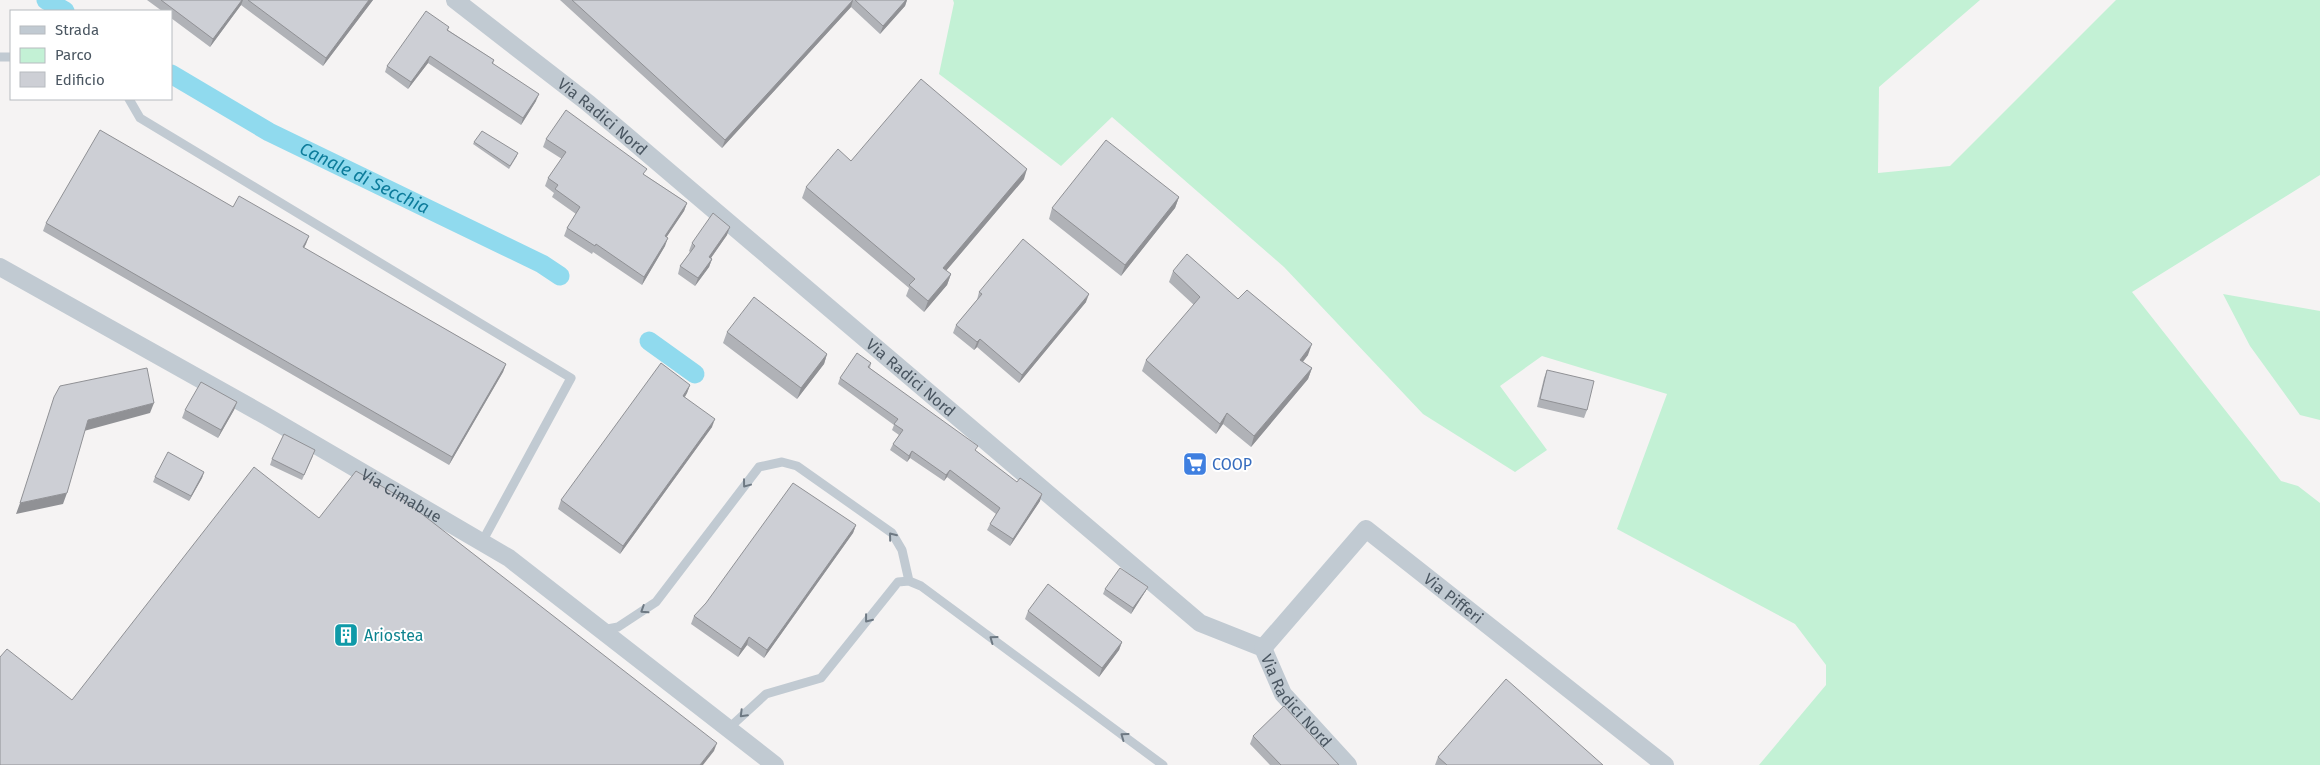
<svg xmlns="http://www.w3.org/2000/svg" width="2320" height="765" font-family="'Fira Sans',sans-serif">
	<rect width="100%" height="100%" fill="#f5f3f3"/>
	<path fill="#c3f1d5" d="M953,0H1980L1879,87L1878,173L1950,166L2116,0H2320V175L2132,292L2281,481L2298,486L2320,503V765H1759L1826,685V665L1795,624L1617,529L1667,394L1542,356L1500,386L1547,450L1515,472L1423,414L1284,267L1112,117L1061,166L939,74L954,3Z
		M2223,294L2320,311V420L2300,415L2250,346Z"/>
	<g fill="none" stroke-linecap="round" stroke-linejoin="round">
		<g stroke="#90daee" stroke-width="19">
			<path d="M46,0L65,11"/>
			<path id="s1" d="M171,74L269,132L542,264L560,276"/>
			<path d="M649,341L695,374"/>
		</g>
		<path stroke="#c1cad2" stroke-width="9" d="M0,57H11
			M129,99L140,118L571,378L482,542
			M602,630L618,627L656,602L759,467L782,462L797,466L892,533L902,550L909,581
			M729,728L766,694L821,678L898,582L909,581L921,586L1163,765"/>
		<g stroke="#c1cad2" stroke-width="18">
			<path id="s2" d="M455,0L588,103L1200,623L1263,648L1283,694L1348,765"/>
			<path id="s3" d="M0,267L266,416L509,558L775,765"/>
			<path id="s4" d="M1263,648L1366,529L1665,765"/>
		</g>
	</g>
	<path fill="#b0b2b7" d="M147,0H373L323,66L241,5L210,47L171,18V11H162Z
		M560,0H907L905,6L880,34L851,7L722,148Z
		M449,27L448,30L494,60L493,64L536,101L521,125L428,63L408,89L385,72L387,66Z
		M546,139L645,175L687,203L684,211L666,237L665,246L642,285L593,252L592,254L564,236L567,228L576,214L552,197L554,193L545,186L548,178L562,159L543,147Z
		M474,142L517,156L509,169L473,144Z
		M851,161L1024,179L946,271L951,274L947,285L924,312L906,296L909,288L802,198L806,187Z
		M1179,197L1175,208L1121,276L1049,219L1052,208Z
		M233,207L309,236L304,248L506,364L503,372L449,465L43,231L46,223Z
		M727,235L711,258L712,259L709,267L695,286L678,274L680,266L690,252L689,251L692,243Z
		M1173,271L1238,299L1308,355L1303,362L1312,368L1308,379L1251,447L1223,424L1216,434L1142,371L1146,360L1194,305L1169,282Z
		M979,292L1086,302L1019,383L977,347L974,350L953,333L956,325L977,300Z
		M727,332L827,354L824,364L797,399L723,343Z
		M871,363L870,368L1040,501L1010,546L987,530L990,524L996,514L947,477L944,481L910,458L907,462L890,450L893,444L899,435L892,430L894,425L838,384L840,378Z
		M1547,370L1587,410L1584,418L1537,407L1544,378Z
		M690,385L687,393L685,397L712,427L620,554L558,509L561,500Z
		M237,402L234,410L218,438L182,418L185,410Z
		M313,456L302,480L270,465L272,459Z
		M204,472L202,478L189,501L153,482L155,477Z
		M856,525L853,533L764,658L747,645L738,657L691,624L694,616Z
		M1148,587L1145,592L1131,614L1103,594L1105,589Z
		M1028,611L1122,642L1119,650L1099,677L1025,619Z
		M1253,736L1339,765H1270L1250,744Z
		M1438,757L1603,765H1435Z"/>
	<path fill="#909195" d="M242,0H243L241,5L210,47L213,39Z
		M369,0H373L323,66L326,58Z
		M853,0L851,7L722,148L725,140Z
		M906,0H907L905,6L880,34L883,26Z
		M430,56L428,63L408,89L411,82Z
		M539,94L536,101L521,125L523,118Z
		M1027,169L1024,179L939,279L943,268Z
		M1179,197L1175,208L1121,276L1125,265Z
		M687,203L684,211L662,244L665,236Z
		M730,227L727,235L706,265L709,257Z
		M309,236L306,244L300,255L303,247Z
		M668,238L665,246L642,285L644,277Z
		M712,259L709,267L695,286L698,278Z
		M951,274L947,285L924,312L928,301Z
		M1089,294L1086,302L1019,383L1022,375Z
		M980,339L977,347L974,350L977,342Z
		M1312,344L1308,355L1296,370L1300,360Z
		M827,354L824,364L797,399L801,388Z
		M506,364L503,372L449,465L452,457Z
		M1312,368L1308,379L1251,447L1254,436Z
		M690,385L687,393L680,404L683,396Z
		M237,402L234,410L218,438L221,430Z
		M154,403L150,413L84,431L88,420Z
		M1227,413L1223,424L1216,434L1220,424Z
		M715,419L712,427L620,554L623,546Z
		M912,451L910,458L907,462L909,456Z
		M950,470L947,477L944,481L946,475Z
		M204,472L202,478L189,501L191,496Z
		M67,493L63,504L16,514L20,503Z
		M1042,494L1040,501L1010,546L1013,539Z
		M856,525L853,533L764,658L767,650Z
		M1148,587L1145,592L1131,614L1133,608Z
		M749,637L747,645L738,657L741,649Z
		M1122,642L1119,650L1099,677L1102,668Z
		M717,743L714,751L703,765H700Z"/>
	<path fill="#cdcfd5" stroke="#909195" d="M161,0H242L213,39Z
		M248,0H369L326,58Z
		M572,0H853L725,140Z
		M855,0H906L883,26Z
		M426,11L449,27L447,30L494,60L492,63L539,94L523,118L430,56L411,82L387,66Z
		M921,79L1027,169L943,268L951,274L928,301L909,285L915,279L806,187L838,149L851,161Z
		M566,110L647,169L643,174L687,203L665,236L668,238L644,277L596,244L595,246L567,228L580,207L555,189L558,185L548,178L566,152L546,139Z
		M100,130L233,207L239,196L309,236L303,247L506,364L452,457L46,223Z
		M482,131L518,153L510,166L474,142Z
		M1106,140L1179,197L1125,265L1052,208Z
		M713,213L730,227L709,257L712,259L698,278L680,266L695,246L692,243Z
		M1023,239L1089,294L1022,375L980,339L977,342L956,325L982,294L979,292Z
		M1187,254L1238,299L1247,290L1312,344L1300,360L1312,368L1254,436L1227,413L1220,424L1146,360L1200,297L1173,271Z
		M754,297L827,354L801,388L727,332Z
		M857,353L871,363L868,367L978,446L975,450L1017,482L1020,478L1042,494L1013,539L990,524L1000,508L950,470L946,475L912,451L909,456L893,444L903,430L894,424L898,419L840,378Z
		M661,363L690,385L683,396L715,419L623,546L561,500Z
		M147,368L154,403L88,420L67,493L20,503L54,397L60,386Z
		M1547,370L1594,381L1587,410L1540,399Z
		M201,382L237,402L221,430L185,410Z
		M284,434L315,450L304,475L272,459Z
		M168,452L204,472L191,496L155,477Z
		M254,467L319,518L356,471L400,497L717,743L700,765H0V657L7,649L72,700Z
		M793,483L856,525L767,650L749,637L741,649L694,616L706,603Z
		M1120,568L1148,587L1133,608L1105,589Z
		M1048,584L1122,642L1102,668L1028,611Z
		M1506,679L1603,765H1447L1438,757Z
		M1284,706L1339,765H1281L1253,736Z"/>
	<defs><path id="oneway-chevron" d="M-2-3.5L2.5 0L-2 3.5" fill="none" stroke-width="1.6" stroke-linecap="round" stroke-linejoin="round" transform="scale(1.25)"/></defs>
	<g stroke="#6e7983">
		<use href="#oneway-chevron" transform="translate(746 484) rotate(127)"/>
		<use href="#oneway-chevron" transform="translate(892 536) rotate(-129)"/>
		<use href="#oneway-chevron" transform="translate(644 610) rotate(147)"/>
		<use href="#oneway-chevron" transform="translate(868 619) rotate(128)"/>
		<use href="#oneway-chevron" transform="translate(993 639) rotate(-144)"/>
		<use href="#oneway-chevron" transform="translate(743 714) rotate(135)"/>
		<use href="#oneway-chevron" transform="translate(1124 736) rotate(-144)"/>
	</g>
	<defs>
		<symbol id="supermarket-square" viewBox="-11 -11 22 22"><rect x="-9" y="-9" width="18" height="18" rx="4" fill="#3f7fe0" stroke="#fff"/><path d="M-6-5.5h2.5l.6 2H6L4.5 2H-2.5L-4.4-4H-6ZM-1.5 3.2a1.3 1.3 0 1 0 .1 0ZM3 3.2a1.3 1.3 0 1 0 .1 0Z" fill="#fff"/></symbol>
		<symbol id="building-square" viewBox="-11 -11 22 22"><rect x="-9" y="-9" width="18" height="18" rx="4" fill="#0f9aa8" stroke="#fff"/><path d="M-4-6H4V6H1V3H-1V6H-4ZM-2.5-4.3h1.7v1.8h-1.7ZM.8-4.3h1.7v1.8H.8ZM-2.5-1h1.7V.8h-1.7ZM.8-1h1.7V.8H.8Z" fill="#fff"/></symbol>
	</defs>
	<g fill-rule="evenodd">
		<use href="#supermarket-square" x="1181" y="450" width="28" height="28"/>
		<use href="#building-square" x="332" y="621" width="28" height="28"/>
	</g>
	<g text-anchor="middle" stroke-width="4" stroke-linejoin="round" paint-order="stroke">
		<g font-size="16" fill="#4a5661" stroke="#fff">
			<text dy="6" stroke="none"><textPath href="#s2" startOffset="188">Via Radici Nord</textPath></text>
			<text dy="6" stroke="none"><textPath href="#s2" startOffset="592">Via Radici Nord</textPath></text>
			<text dy="6" stroke="none"><textPath href="#s3" startOffset="462">Via Cimabue</textPath></text>
			<text dy="6" stroke="none"><textPath href="#s4" startOffset="269">Via Pifferi</textPath></text>
			<text dy="6" stroke="none"><textPath href="#s2" startOffset="1102">Via Radici Nord</textPath></text>
		</g>
		<g font-size="16" fill="#366cbe" stroke="#fff" text-anchor="start">
			<text x="1212" y="470">COOP</text>
		</g>
		<g font-size="16" fill="#0d838f" stroke="#fff" text-anchor="start">
			<text x="364" y="641">Ariostea</text>
		</g>
		<g font-size="18" font-style="italic" fill="#0c7c9b" stroke="#fff">
			<text dy="6" stroke="none"><textPath href="#s1" startOffset="220">Canale di Secchia</textPath></text>
		</g>
	</g>
	<rect x="10" y="10" width="162" height="90" fill="#ffffff" stroke="#b7bbc0"/>
	<rect x="20" y="26" width="25" height="8" fill="#c1cad2" stroke="#b7bbc0"/>
	<text x="55" y="35" font-size="15" fill="#4a5661">Strada</text>
	<rect x="20" y="48" width="25" height="15" fill="#c3f1d5" stroke="#b7bbc0"/>
	<text x="55" y="60" font-size="15" fill="#4a5661">Parco</text>
	<rect x="20" y="72" width="25" height="15" fill="#cdcfd5" stroke="#b7bbc0"/>
	<text x="55" y="85" font-size="15" fill="#4a5661">Edificio</text>
</svg>
